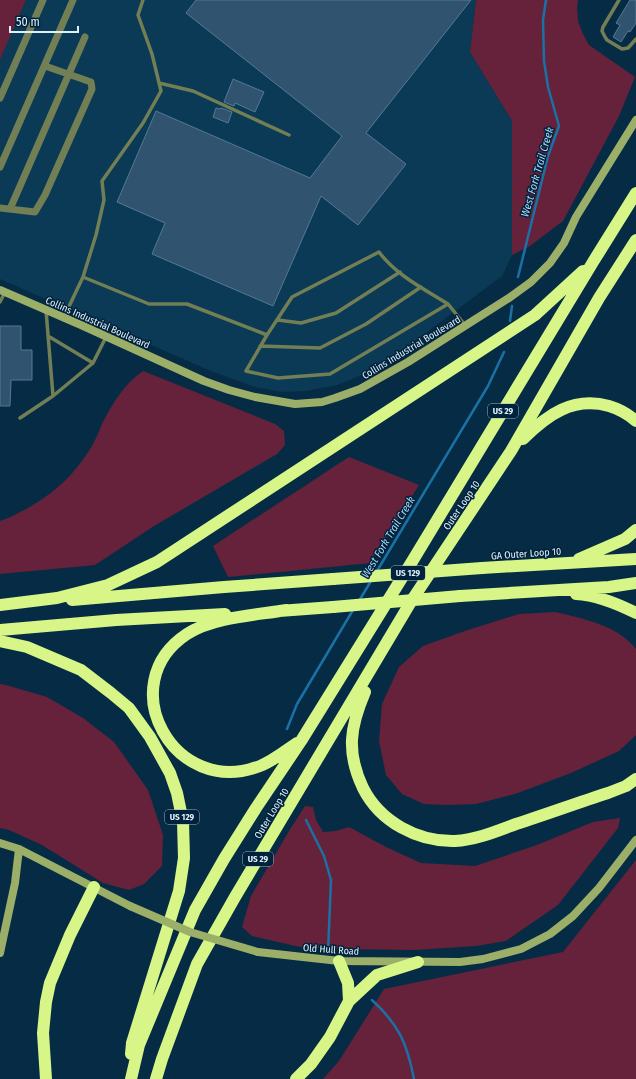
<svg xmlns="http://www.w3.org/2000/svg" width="636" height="1079" font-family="'Fira Sans Condensed',sans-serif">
	<rect width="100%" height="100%" fill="#062c45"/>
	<path fill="#0b3a56" d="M26,0H476L470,52L512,121V255L502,276L403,350L362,375L337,385L306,391L283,392L255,387L211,371L0,279V60Z"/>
	<path fill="#66223a" d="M0,0H26L0,60Z
		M476,0H578L577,8L578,21L583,34L589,45L635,77L619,116L563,221L530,246L512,255V121L470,52Z
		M143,371L275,424L284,431L285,445L277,454L154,526L95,565L0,574V521C10,518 18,513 28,508C57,491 74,475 92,446C96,439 99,431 102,424C112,404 125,383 143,371Z
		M349,457L419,485L371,563L228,577L213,546Z
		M555,612C584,619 617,625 636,649V735L619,751L571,773L515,794L476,804L447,805L424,804L402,794L386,775L379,741L382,704L399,667L423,646L465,631L519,614Z
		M0,684L6,685L47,697L83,718L114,742L148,790L163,835L162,866L144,884L129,890L103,883L42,845L9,830L0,828Z
		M305,806L313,807L316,820L323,832L336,831L349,827L386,847L421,863L475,866L537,845L593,822L620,818L618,828L558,905L506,941L476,946L415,950L343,949L300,947L252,936L242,927L251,896L289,831Z
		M636,860V1079H323L339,1061L384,989L563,952Z"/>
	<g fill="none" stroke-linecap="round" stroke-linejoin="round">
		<path stroke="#1b70a5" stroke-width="2.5" d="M518,277L548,156L559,126L548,87L544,61L543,20L546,0
			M510,321L512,306
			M377,571L488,386L504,352
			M359,601L371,581
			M287,729L297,704L353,610
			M306,820L324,856L331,880L328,952
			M372,1000C399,1025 407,1043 414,1079"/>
	</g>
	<path fill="#30546f" stroke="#547995" d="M196,0H471L366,133L406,164L358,225L321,196L273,306L152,254L165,223L117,202L156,111L310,178L342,136L186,13Z
		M630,0H636V23L630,32L628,31L621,42L613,37L620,25L616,23Z
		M233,79L264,92L255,112L235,103L234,106L224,102Z
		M216,108L220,109L221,108L232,112L228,123L213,117Z
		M0,326H21V350H32V380H11L10,406H0Z"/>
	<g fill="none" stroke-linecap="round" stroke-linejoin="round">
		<path stroke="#727e54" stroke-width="3.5" d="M619,0L603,27L602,31L605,37L607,40L622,49L628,48L636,39
			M159,83L193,91L289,135
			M83,277L149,304H187L267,335L246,371L278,378L330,374L448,304L465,325
			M0,302L5,292
			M64,317L83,277L96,235L104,200L102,181L143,123L161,91L152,54L138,15L143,0
			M278,320L301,323L336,313L400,272
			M267,335L292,297L379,252C396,275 424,289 448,304
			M48,336L93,363
			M260,346L320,348L366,324L421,287
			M53,396L93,363L106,337
			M20,418L53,396L46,310"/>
		<path stroke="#727e54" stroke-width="7" d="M0,98L43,0
			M0,167L73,0
			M0,208L35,212L45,195L92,89L91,82L45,66
			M10,209L85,37"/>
		<path stroke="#9baf69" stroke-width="8" d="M0,290L81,325L204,381L229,390L255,397L295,404L322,402L335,398L360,389L408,362L509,298L531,282L550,263L564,243L576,217L636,120
			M0,843L19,849L130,906
			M258,952L339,961L460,962L483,959L521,949L550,934L573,916L599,888L636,840
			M0,953L15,883L19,849"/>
		<path stroke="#d7f687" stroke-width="12" d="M523,439C547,415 573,396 609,406C619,409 628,414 636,421
			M579,559L625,539L636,530
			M482,568L636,559
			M576,594C597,595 618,604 636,613
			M460,596L609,587L636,583
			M72,600L224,587L333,579
			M0,605L57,598L108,585L157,562L535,315L583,271
			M287,610C257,615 213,617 187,634C111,684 174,799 260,766C273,761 285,751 297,743
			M279,611L333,607
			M0,630L116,620L225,614
			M0,641L27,647L81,670L111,693L129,708L150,737L170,773L177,793L183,822L184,858L179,891L132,1043L131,1054
			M365,692C350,727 346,752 363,788C380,822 418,842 455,841C476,840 497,831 516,824C547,814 577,803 608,793L626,786L636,779
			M339,961L348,983L349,1001
			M46,1079L43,1033L46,1002L50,983L70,935L94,887
			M131,1079L139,1045L195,910L224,859L256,808L301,741L413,560L593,262L636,193
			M156,1079L162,1059L197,964L235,897L412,600L511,451L599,298L636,240
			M296,1079L311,1064L330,1037L349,1001L377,975L418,962"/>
		<path stroke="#9baf69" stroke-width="8" d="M130,906L190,932L258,952"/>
		<path stroke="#d7f687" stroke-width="12" d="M333,579L482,568
			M333,607L460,596"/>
	</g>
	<g text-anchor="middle" stroke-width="3" stroke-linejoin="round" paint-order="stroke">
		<g fill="#00223a" stroke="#9cb2c2" stroke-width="1">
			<rect x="488" y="404" width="30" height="14" rx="3"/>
			<rect x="391" y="566" width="34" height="14" rx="3"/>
			<rect x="165" y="810" width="34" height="14" rx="3"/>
			<rect x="243" y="852" width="30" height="14" rx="3"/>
		</g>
		<g font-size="9" font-weight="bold" fill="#dfeffc">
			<text x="503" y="414">US 29</text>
			<text x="408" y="576">US 129</text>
			<text x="182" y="820">US 129</text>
			<text x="258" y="862">US 29</text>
		</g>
		<g font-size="10" fill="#dfeffc" stroke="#00223a">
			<text transform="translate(98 322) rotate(24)" y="4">Collins Industrial Boulevard</text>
			<text transform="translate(411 347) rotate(-31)" y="4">Collins Industrial Boulevard</text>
			<text transform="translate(461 505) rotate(-56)" y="4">Outer Loop 10</text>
			<text transform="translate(526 553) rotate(-4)" y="4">GA Outer Loop 10</text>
			<text transform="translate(271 813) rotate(-59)" y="4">Outer Loop 10</text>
			<text transform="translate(331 949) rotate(4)" y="4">Old Hull Road</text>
		</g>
		<g font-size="11" font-style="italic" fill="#a9d6fa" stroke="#00223a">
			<text transform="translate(537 172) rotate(-74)" y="4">West Fork Trail Creek</text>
			<text transform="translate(388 537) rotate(-59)" y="4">West Fork Trail Creek</text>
		</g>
	</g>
	<path d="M10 26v6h68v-6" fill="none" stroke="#dfeffc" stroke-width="2"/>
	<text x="16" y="26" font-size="12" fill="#dfeffc" stroke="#00223a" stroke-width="3" paint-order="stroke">50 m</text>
</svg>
